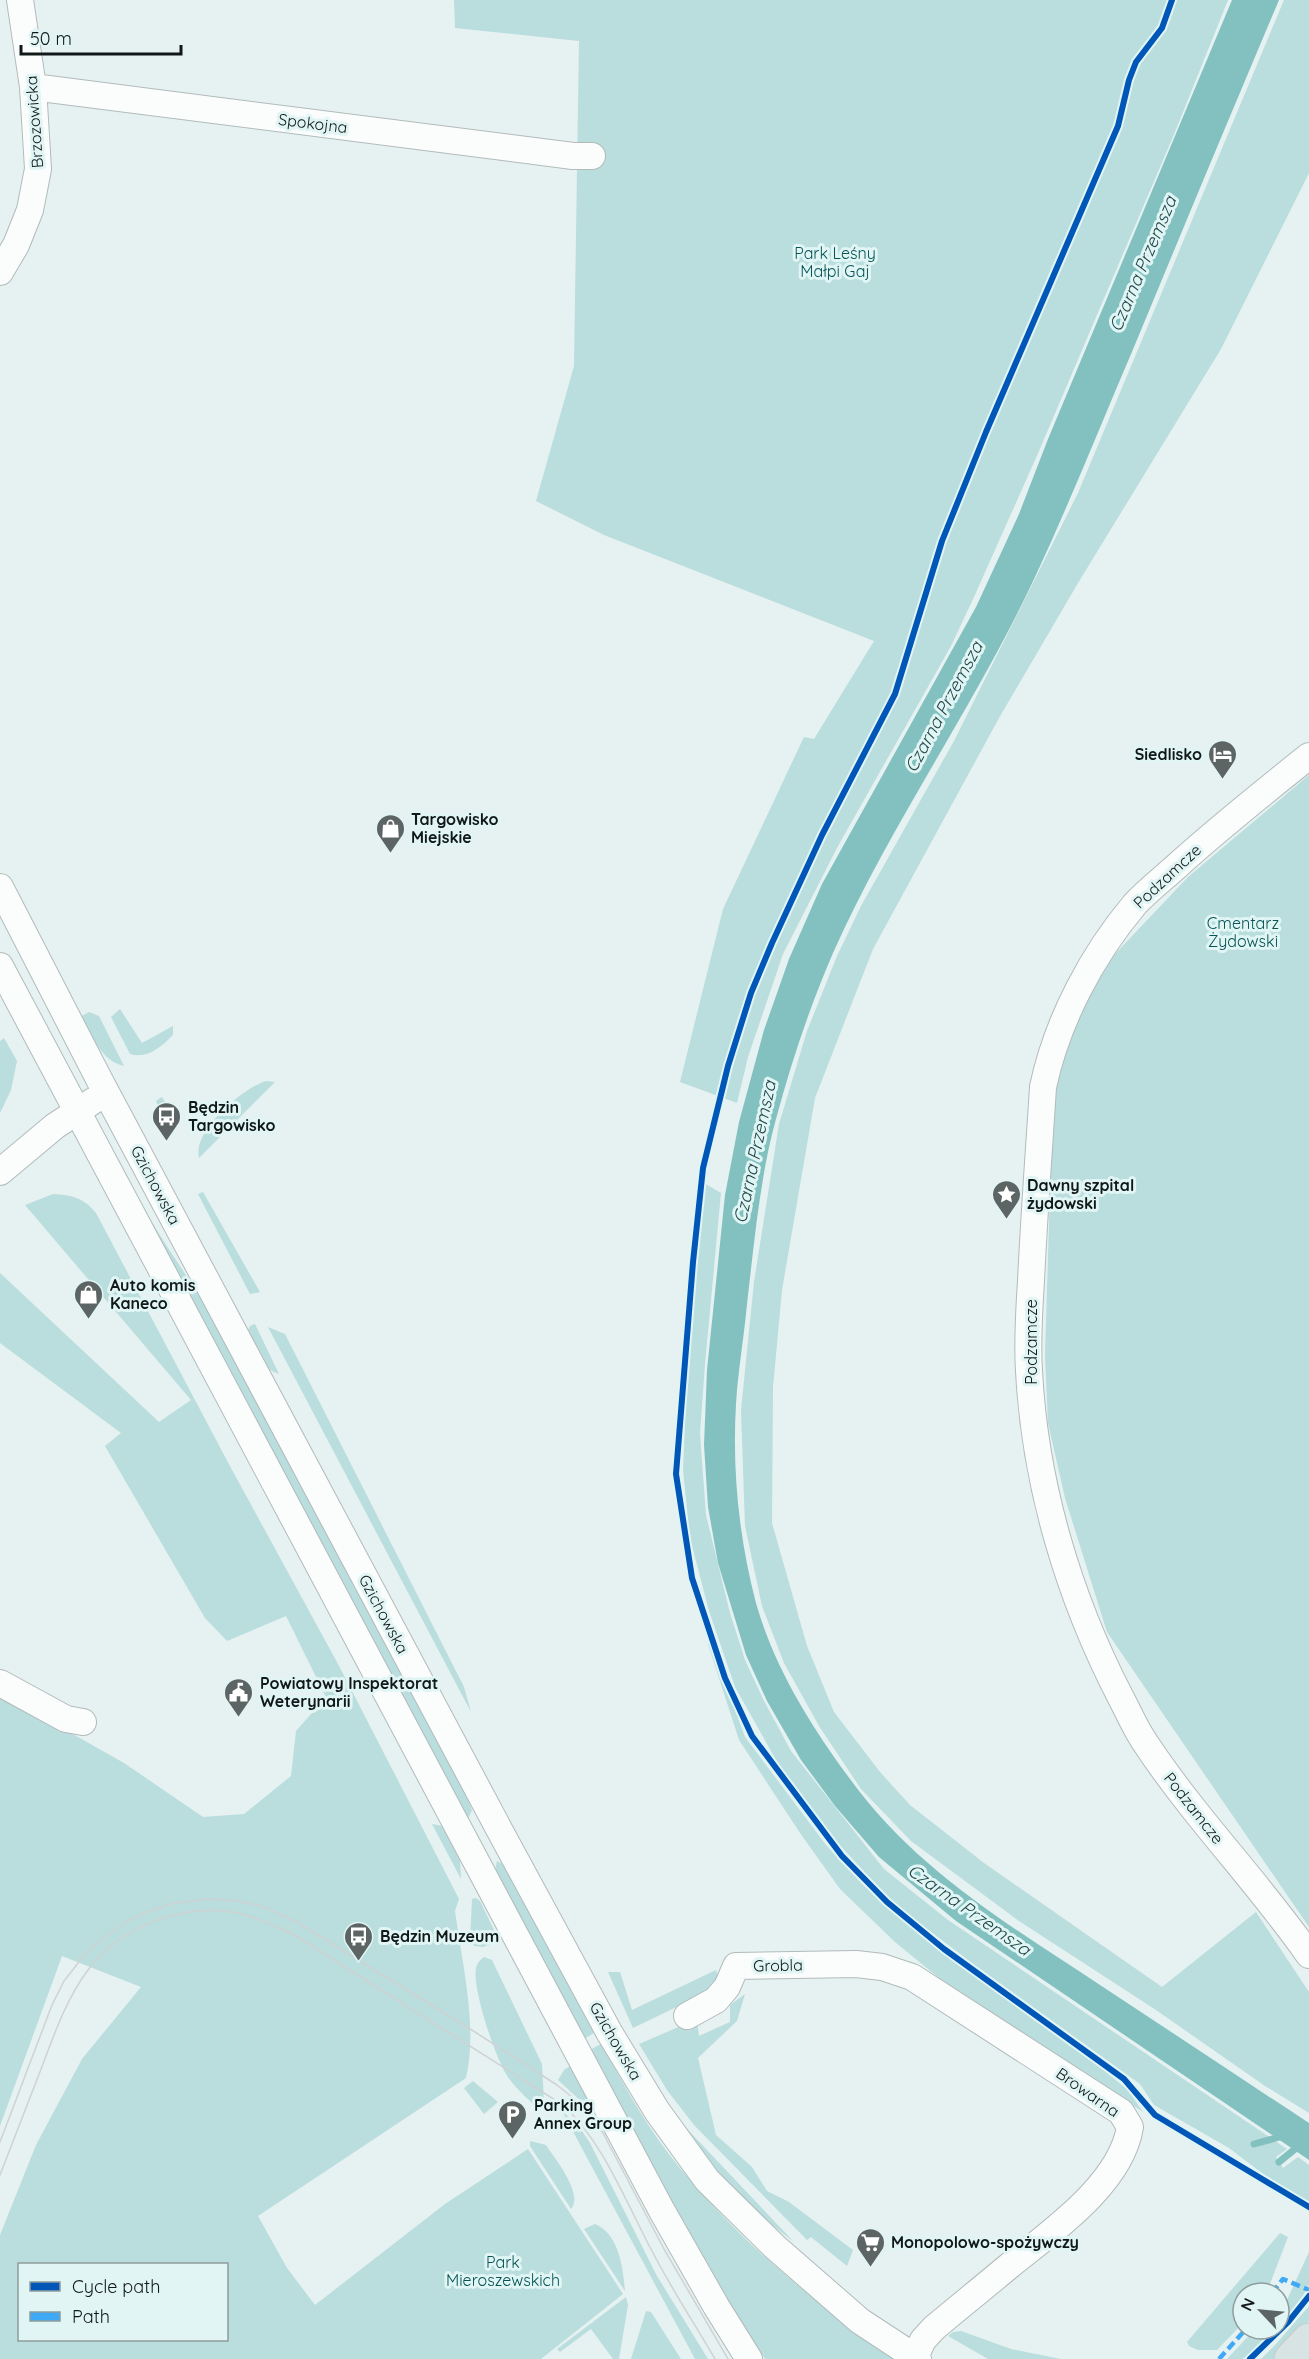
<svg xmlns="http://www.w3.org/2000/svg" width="1309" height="2359" font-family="Quicksand,sans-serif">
	<rect width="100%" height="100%" fill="#e6f1f1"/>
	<path fill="#badddd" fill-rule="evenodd" d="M454,0H1228L1175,132L1039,451L974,597L951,646L838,846L783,954L748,1057L737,1103L680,1082L723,909L804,737L814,739L874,641L604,535L536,501L574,366L579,41L455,28Z
		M1284,0H1309V173L1221,349L1078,583L999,718L873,949L815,1098L782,1290L773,1387L772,1523L807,1646L834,1712L880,1772L910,1805L984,1863L1162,1987L1256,1912L1309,1992V2113L1265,2086L1156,2010L1019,1921L911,1841L861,1789L819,1726L784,1663L762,1606L745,1526L741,1410L754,1282L779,1124L807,1031L837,956L861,906L954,741L1078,493Z
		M1309,775V1927L1107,1632L1065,1498L1048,1423L1045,1355L1053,1092L1072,1035L1097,973L1188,877Z
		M120,1009L142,1043L173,1026V1035C161,1047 148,1059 130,1054L111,1017Z
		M89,1012L99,1016L124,1066C100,1060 93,1037 82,1016Z
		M4,1038L17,1061L11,1090L0,1113V1041Z
		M266,1081L275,1082L199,1158C192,1131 243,1088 266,1081Z
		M162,1097L173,1117L174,1126L168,1130L156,1101Z
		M704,1183L721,1193L705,1364L700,1434L706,1515L730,1613L745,1660L763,1699L791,1751L884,1869L948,1920L1287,2149L1276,2157L1283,2168L1298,2157L1309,2165V2203L1284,2190L1229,2148L1154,2105L1140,2084L972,1963L893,1903L836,1841L784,1774L735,1687L709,1611L690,1538L683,1470L688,1356Z
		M203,1192L260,1292L250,1294L198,1194Z
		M53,1194C72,1195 84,1198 96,1213L231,1468L338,1664L459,1899L455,1911C462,1963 478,2027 466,2078L258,2216L287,2268L315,2305L445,2204L528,2149L623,2294L541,2359H0V2235L36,2145L82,2059L141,1987L62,1956L0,2126V1693L124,1763L203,1817L244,1814L291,1776L296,1731L326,1697L286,1616L227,1641L205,1618L105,1446L121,1433L0,1343V1273L159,1422L191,1400L25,1205ZM20,2264H226V2340H20Z
		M150,1219C169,1251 191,1281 210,1314L467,1797L472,1810L468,1819L148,1220Z
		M255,1324L279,1374L270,1370L248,1330L250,1326Z
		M268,1327L285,1334L464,1687L471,1712Z
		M710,1643L745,1737L826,1845L862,1884L913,1928L1081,2052L1128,2090L1143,2112L950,1987L895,1942L840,1889L800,1833L739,1740L708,1644Z
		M432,1824L442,1826L460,1861L461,1879Z
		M497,1861L505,1865L594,2033L584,2039L500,1884L495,1870Z
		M476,1898L480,1901L497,1936L495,1942L483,1947L475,1946L470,1942L472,1899Z
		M484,1957L492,1960L542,2064L544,2103L542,2108H537C527,2098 514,2087 506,2074C495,2056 472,1988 476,1968C477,1963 480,1960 484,1957Z
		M716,1970L720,1986L633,2028L608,1972H620L632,2010Z
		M745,1994L737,2021L698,2058L716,2135L752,2167L767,2191L789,2202L853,2250L847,2266L811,2237L807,2240L694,2125L667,2090L639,2044L697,2019L699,2036L730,2022V2005Z
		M601,2044C622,2081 642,2119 668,2153C732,2235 811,2302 897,2359H765L724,2298L590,2050Z
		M570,2066L598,2117L558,2080L564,2070Z
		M473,2081L498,2102L484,2114L464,2088Z
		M562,2111L580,2128L590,2143L657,2276L708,2359H695Z
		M673,2116L689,2131L793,2241C745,2206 708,2163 673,2116Z
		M530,2141L546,2145C555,2159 584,2194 571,2209L530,2146Z
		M595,2224C619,2234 623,2268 625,2291L584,2229Z
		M1280,2233L1288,2237L1268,2289L1265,2293H1243V2323L1217,2350H1198L1189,2346L1187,2342Z
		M1309,2252V2285L1298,2304L1279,2326V2313L1280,2315Z
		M626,2297L628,2305L619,2359H613L591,2329L560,2352L557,2349Z
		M1309,2306V2321L1275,2359H1261L1276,2344Z
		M646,2311L651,2312L681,2359H631Z
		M1255,2329H1276L1250,2354L1242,2359H1227Z
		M961,2331L1011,2349L1061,2359H988L948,2336L953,2332Z"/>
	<path fill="#83c1c1" d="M1232,0H1279C1230,116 1182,231 1134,347C1101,424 1070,502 1035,577C975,706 891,823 833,953C810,1006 791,1063 776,1119C760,1176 754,1245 747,1304C744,1337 738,1371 736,1404C732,1471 739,1538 756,1603C774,1667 811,1726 850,1779C915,1869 1009,1925 1100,1985C1170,2031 1239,2077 1309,2123V2160L956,1921L879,1857L835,1806L801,1760L767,1701L746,1655L718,1563L708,1507L704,1445L707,1370L725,1195L739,1122L764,1030L789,959L822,884L976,607L1019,514L1048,439Z"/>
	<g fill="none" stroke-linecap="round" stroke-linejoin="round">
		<path stroke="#83c1c1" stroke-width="7" d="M1254,2144L1283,2136
			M1279,2162L1300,2145"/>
		<defs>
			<path id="minor" d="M33,87L573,156H592
				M0,272L16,245L30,210L38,169L33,87L20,0
				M1309,756C1265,791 1221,826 1179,864C1165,877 1148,890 1135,904C1092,955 1057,1021 1043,1087C1039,1151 1034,1216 1031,1281C1029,1311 1027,1341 1029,1371C1035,1485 1069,1598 1121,1698C1129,1713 1136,1730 1146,1744C1195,1818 1258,1882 1309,1955
				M0,887L100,1081L500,1831L609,2032L657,2111L707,2180L775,2247L860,2321L918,2359
				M0,966L662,2211L716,2306L749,2359
				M0,1172L55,1126L93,1101
				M0,1683L66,1719L83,1722
				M687,2016L716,2000L727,1987L736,1966L856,1964L882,1967L912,1977L1121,2112L1130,2127C1121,2184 1051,2232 1009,2266C984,2287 959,2307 934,2328L923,2340L915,2357"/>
			<path id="major" d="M1291,2359L1309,2340"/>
		</defs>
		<use href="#minor" stroke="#b2bbba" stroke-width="28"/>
		<use href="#major" stroke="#c7cccc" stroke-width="35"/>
		<use href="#minor" stroke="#fbfdfd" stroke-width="26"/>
		<use href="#major" stroke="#d8e4e4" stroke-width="33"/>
		<path stroke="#cfd2d2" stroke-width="1.5" d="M0,2142L52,2005L64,1981L86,1953L97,1943L126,1922L144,1913L174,1903L207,1899L239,1901L264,1907L297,1922L475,2032L557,2085L583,2106L603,2133L664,2249L728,2359
			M0,2175C14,2138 29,2101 43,2064C55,2032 67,1998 88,1970C121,1926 184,1902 238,1913C257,1917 275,1926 293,1934L563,2105C602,2140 627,2204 652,2251C671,2288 694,2323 715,2359"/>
		<path stroke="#3fa9f5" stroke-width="4.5" stroke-dasharray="9 4.5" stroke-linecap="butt" d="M1272,2293L1283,2279L1309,2290
			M1219,2359L1246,2329"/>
		<defs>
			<path id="cycleway" d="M1172,0L1162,28L1136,62L1129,80L1118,126L986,432L942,541L895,694L822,835L772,943L751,993L728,1066L703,1168L693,1262L676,1474L692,1578L725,1678L752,1736L842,1856L887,1902L944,1949L1124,2079L1155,2115L1309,2207
				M1250,2359L1289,2321L1309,2296"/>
		</defs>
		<use href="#cycleway" stroke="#e1f5f5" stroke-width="10"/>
		<use href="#cycleway" stroke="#0057b8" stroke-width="6"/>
	</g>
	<defs>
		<symbol id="hotel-pin" viewBox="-11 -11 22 30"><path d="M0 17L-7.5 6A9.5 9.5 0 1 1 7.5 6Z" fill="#5c6464" stroke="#e1f5f5"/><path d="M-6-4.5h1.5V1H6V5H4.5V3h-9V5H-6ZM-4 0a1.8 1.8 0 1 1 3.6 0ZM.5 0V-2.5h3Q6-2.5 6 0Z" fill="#fff"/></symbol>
		<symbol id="shop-pin" viewBox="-11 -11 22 30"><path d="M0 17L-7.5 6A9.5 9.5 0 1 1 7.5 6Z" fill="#5c6464" stroke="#e1f5f5"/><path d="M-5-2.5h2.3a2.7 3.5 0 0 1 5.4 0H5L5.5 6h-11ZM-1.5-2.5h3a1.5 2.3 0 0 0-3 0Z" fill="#fff"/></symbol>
		<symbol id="bus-pin" viewBox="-11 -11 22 30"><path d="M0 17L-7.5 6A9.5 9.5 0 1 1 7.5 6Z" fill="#5c6464" stroke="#e1f5f5"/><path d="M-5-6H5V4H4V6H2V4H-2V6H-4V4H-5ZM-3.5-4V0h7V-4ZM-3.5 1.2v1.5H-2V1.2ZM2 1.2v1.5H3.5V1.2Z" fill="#fff"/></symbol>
		<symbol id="sight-pin" viewBox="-11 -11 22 30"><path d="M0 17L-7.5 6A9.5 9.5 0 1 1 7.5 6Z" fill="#5c6464" stroke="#e1f5f5"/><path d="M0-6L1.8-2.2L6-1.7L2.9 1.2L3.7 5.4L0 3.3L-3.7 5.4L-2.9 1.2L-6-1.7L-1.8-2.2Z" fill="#fff"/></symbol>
		<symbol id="civic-pin" viewBox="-11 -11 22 30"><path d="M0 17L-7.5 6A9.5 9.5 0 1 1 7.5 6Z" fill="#5c6464" stroke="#e1f5f5"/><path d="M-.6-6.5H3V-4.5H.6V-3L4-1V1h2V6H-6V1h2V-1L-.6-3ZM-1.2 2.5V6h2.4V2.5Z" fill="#fff"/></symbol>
		<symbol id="parking-pin" viewBox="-11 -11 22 30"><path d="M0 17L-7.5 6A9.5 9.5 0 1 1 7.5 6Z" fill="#5c6464" stroke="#e1f5f5"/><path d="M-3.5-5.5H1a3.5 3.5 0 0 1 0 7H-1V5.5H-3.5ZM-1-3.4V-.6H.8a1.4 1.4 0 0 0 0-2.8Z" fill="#fff"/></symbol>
		<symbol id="supermarket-pin" viewBox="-11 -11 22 30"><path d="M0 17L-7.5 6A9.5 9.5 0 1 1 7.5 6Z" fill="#5c6464" stroke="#e1f5f5"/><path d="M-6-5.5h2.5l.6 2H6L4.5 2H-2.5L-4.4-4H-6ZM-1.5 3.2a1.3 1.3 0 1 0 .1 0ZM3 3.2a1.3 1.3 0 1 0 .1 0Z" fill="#fff"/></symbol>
	</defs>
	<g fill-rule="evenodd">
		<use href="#hotel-pin" x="1206" y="738" width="33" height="45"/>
		<use href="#shop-pin" x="374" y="812" width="33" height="45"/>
		<use href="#bus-pin" x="150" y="1100" width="33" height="45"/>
		<use href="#sight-pin" x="990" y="1178" width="33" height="45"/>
		<use href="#shop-pin" x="72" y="1278" width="33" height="45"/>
		<use href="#civic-pin" x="222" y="1676" width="33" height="45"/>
		<use href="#bus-pin" x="342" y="1920" width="33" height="45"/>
		<use href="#parking-pin" x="496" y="2098" width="33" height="45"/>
		<use href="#supermarket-pin" x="854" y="2226" width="33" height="45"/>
	</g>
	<g text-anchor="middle" stroke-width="6" stroke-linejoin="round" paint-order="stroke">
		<g font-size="16" fill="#111818" stroke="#e1f5f5">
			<text transform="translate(34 122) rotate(-94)" y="6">Brzozowicka</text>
			<text transform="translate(313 123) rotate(7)" y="6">Spokojna</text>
			<text transform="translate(1167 876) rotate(-43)" y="6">Podzamcze</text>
			<text transform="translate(156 1185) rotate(62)" y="6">Gzichowska</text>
			<text transform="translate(1031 1342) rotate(-90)" y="6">Podzamcze</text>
			<text transform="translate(384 1614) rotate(62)" y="6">Gzichowska</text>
			<text transform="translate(1194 1808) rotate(52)" y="6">Podzamcze</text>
			<text transform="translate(778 1965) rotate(-1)" y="6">Grobla</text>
			<text transform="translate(616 2041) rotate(60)" y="6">Gzichowska</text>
			<text transform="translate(1088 2092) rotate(35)" y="6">Browarna</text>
		</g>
		<g font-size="16" fill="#065455" stroke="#e1f5f5">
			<text x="835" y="259">Park Leśny<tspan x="835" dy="18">Małpi Gaj</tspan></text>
			<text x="1243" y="929">Cmentarz<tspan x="1243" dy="18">Żydowski</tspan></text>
			<text x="503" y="2268">Park<tspan x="503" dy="18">Mieroszewskich</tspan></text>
		</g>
		<g font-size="16" font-weight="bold" fill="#111818" stroke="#e1f5f5" text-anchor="start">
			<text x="1202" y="760" text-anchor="end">Siedlisko</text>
			<text x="411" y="825">Targowisko<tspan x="411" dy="18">Miejskie</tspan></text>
			<text x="188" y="1113">Będzin<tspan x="188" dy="18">Targowisko</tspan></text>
			<text x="1027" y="1191">Dawny szpital<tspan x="1027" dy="18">żydowski</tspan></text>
			<text x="110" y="1291">Auto komis<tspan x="110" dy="18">Kaneco</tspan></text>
			<text x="260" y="1689">Powiatowy Inspektorat<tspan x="260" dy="18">Weterynarii</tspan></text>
			<text x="380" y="1942">Będzin Muzeum</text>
			<text x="534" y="2111">Parking<tspan x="534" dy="18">Annex Group</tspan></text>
			<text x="891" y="2248">Monopolowo-spożywczy</text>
		</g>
		<g font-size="18" font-style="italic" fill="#204748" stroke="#e1f5f5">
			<text transform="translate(1143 264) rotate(-67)" y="6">Czarna Przemsza</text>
			<text transform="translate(944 707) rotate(-62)" y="6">Czarna Przemsza</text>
			<text transform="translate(755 1152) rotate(-78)" y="6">Czarna Przemsza</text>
			<text transform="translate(969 1910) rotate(35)" y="6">Czarna Przemsza</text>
		</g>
	</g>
	<rect x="18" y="2263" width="210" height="78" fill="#e1f5f5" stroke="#8e9d9d" stroke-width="1.5"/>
	<rect x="30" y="2282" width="30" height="9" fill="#0057b8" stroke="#8e9d9d" stroke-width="1.5"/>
	<text x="72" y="2293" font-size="18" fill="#111818">Cycle path</text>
	<rect x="30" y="2312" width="30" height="9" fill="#3fa9f5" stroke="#8e9d9d" stroke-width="1.5"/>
	<text x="72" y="2323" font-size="18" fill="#111818">Path</text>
	<g transform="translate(1261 2311) rotate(296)"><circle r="28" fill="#e1f5f5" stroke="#8e9d9d" stroke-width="1.5"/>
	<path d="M0-4.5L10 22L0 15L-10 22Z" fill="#5c6464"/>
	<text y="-9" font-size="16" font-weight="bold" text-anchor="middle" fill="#111818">N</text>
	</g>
	<path d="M21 45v9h160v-9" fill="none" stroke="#111818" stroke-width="3"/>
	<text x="30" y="45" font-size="18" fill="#111818" stroke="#e1f5f5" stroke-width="4.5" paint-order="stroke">50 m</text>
</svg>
